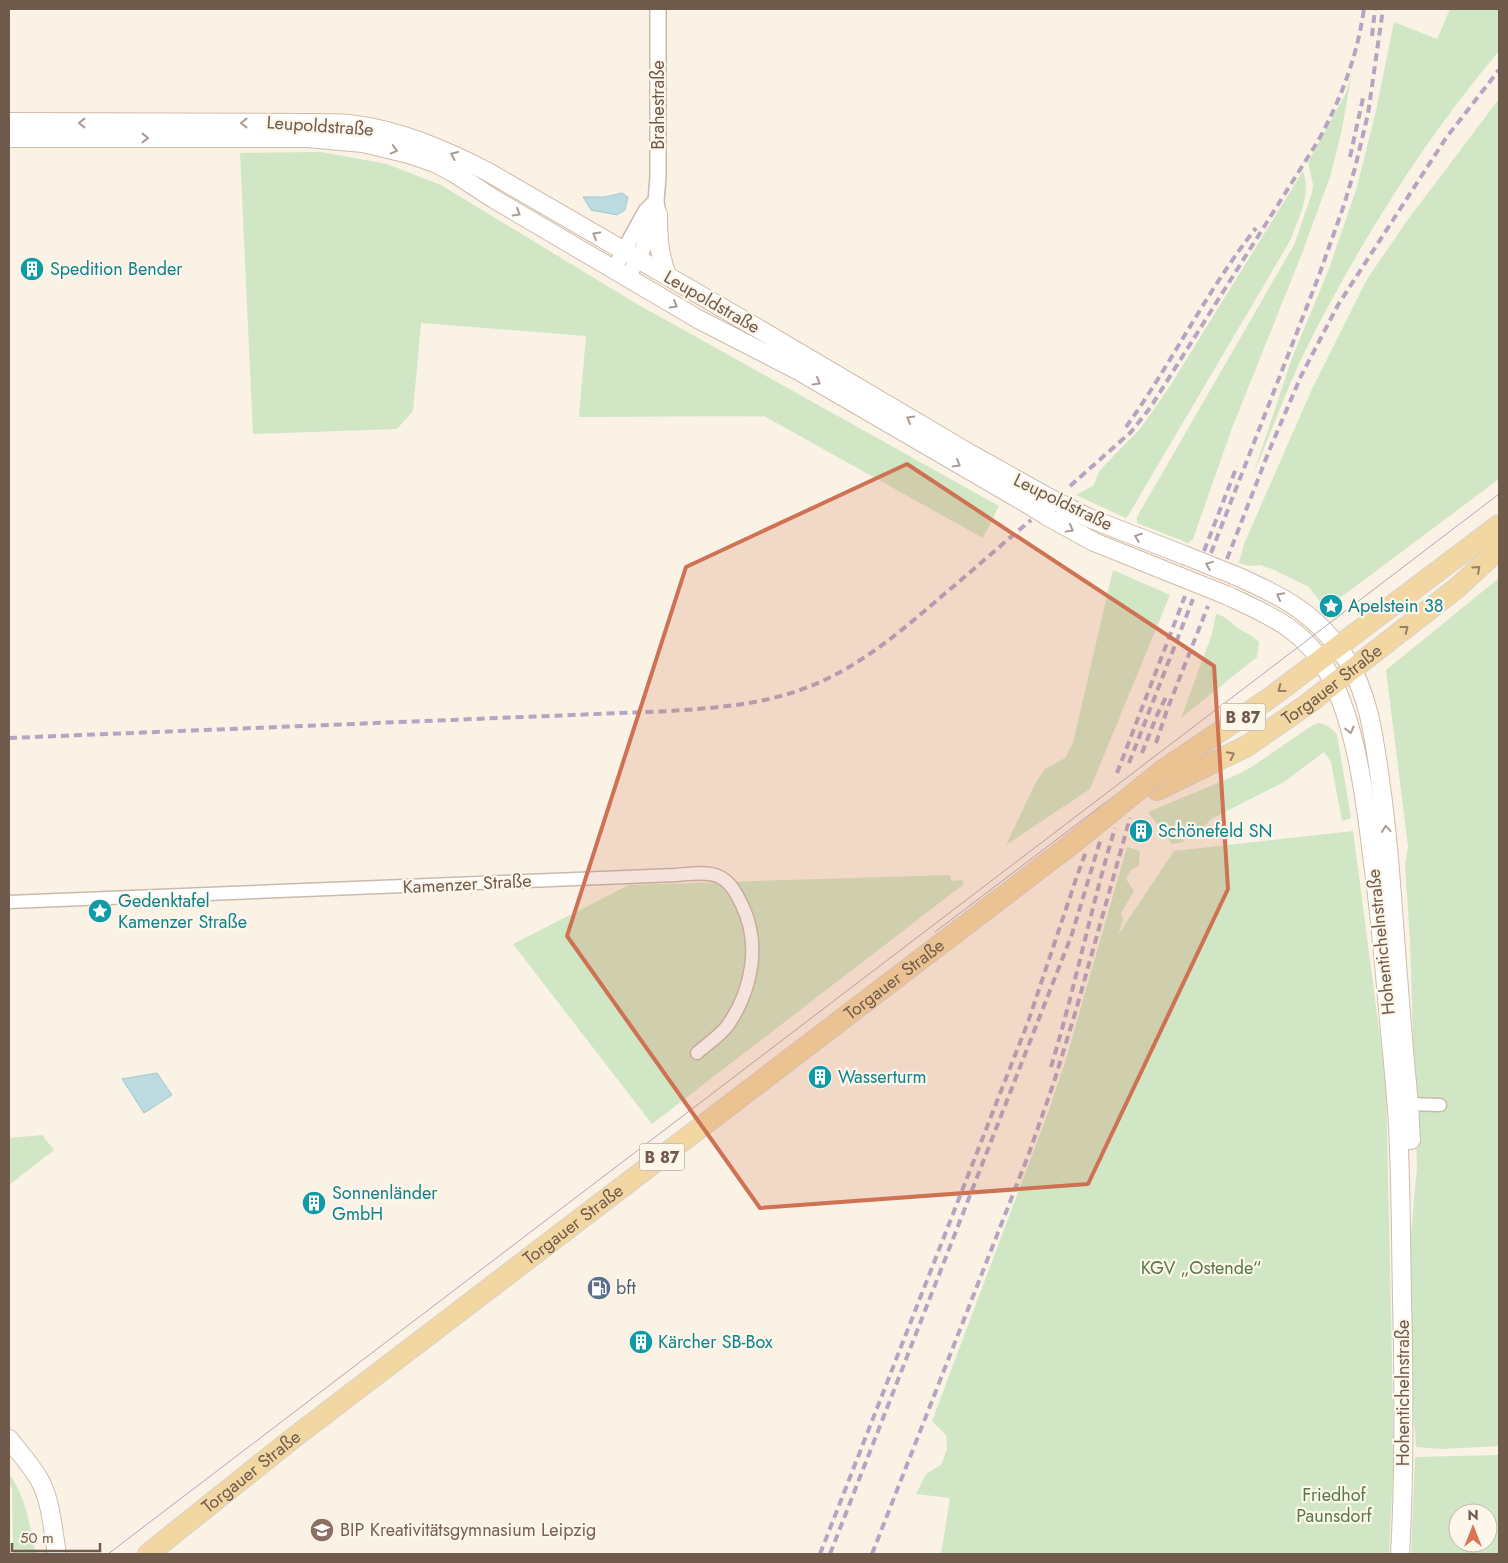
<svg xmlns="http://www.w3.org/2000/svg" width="1508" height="1563" viewBox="0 0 1508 1563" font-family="Jost,sans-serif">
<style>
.green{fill:#d1e6c4;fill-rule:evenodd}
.water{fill:#bbdbe1;stroke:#a2c9d2}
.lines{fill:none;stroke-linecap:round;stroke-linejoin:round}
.minor-casing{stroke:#cabaac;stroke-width:15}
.tertiary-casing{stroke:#cabaac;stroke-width:18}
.secondary-casing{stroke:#cfbcac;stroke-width:20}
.primary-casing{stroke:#d7d1cd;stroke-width:22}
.minor{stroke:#fff;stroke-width:12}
.tertiary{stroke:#fff;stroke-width:15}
.secondary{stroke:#fff;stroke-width:18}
.primary{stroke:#f3d7a2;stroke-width:20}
.tram{stroke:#b5a4c2;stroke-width:1}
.rail{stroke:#b5a4c2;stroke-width:4;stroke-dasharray:8 5;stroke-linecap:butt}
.secondary-bridge-casing{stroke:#cfbcac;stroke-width:20;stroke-linecap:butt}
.primary-bridge-casing{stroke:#d7d1cd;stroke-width:22;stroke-linecap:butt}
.secondary-bridge{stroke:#fff;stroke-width:18}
.primary-bridge{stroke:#f3d7a2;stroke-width:20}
.oneway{stroke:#a99c94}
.oneway2{stroke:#978066}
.marked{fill:#ce7253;fill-opacity:0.2;stroke:#ce7253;stroke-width:4;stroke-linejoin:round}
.labels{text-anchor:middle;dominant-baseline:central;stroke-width:4.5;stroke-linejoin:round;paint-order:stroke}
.shield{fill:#fdf6ea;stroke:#9a897b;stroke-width:1}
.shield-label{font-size:16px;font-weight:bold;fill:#705a4c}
.street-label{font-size:18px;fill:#705a4c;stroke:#fdf6ea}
.culture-label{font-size:18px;fill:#0d838f;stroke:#fdf6ea;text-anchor:start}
.park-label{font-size:18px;fill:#567a48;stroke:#fdf6ea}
.service-label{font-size:18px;fill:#4e5e75;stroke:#fdf6ea;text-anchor:start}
.education-label{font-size:18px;fill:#785e54;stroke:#fdf6ea;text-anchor:start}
</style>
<rect width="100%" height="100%" fill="#faf2e4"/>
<path class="green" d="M1450 9H1499V51C1423 141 1359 244 1306 349 1286 390 1271 433 1253 475L1292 358 1329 269 1357 187 1376 111 1394 22 1437 39Z
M1352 73 1341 134 1330 177 1301 256 1232 428 1193 539 1188 543 1137 523V517L1295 243 1312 193 1313 184 1308 162 1346 93Z
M1499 99V479L1352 589C1342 596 1332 605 1320 602L1309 587 1272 569 1260 565 1250 566 1239 563 1244 544 1312 389 1367 279 1409 218Z
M321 152 387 164 441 185 637 304 999 506 983 538 764 416 579 417 586 336 421 323 413 411 397 429 253 434 240 153Z
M1303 171C1312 194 1298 219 1290 241L1129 514 1126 518 1076 495 1094 485 1099 471 1140 429 1170 386Z
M1113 570 1170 595 1090 789 1006 845 1035 784 1045 769 1065 758 1073 743Z
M1499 578V1446L1442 1449 1416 1447 1411 1384 1410 1245 1417 1167 1410 940 1405 865 1408 847 1386 670Z
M1216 614C1228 617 1230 623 1239 629 1247 633 1253 636 1259 642L1257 657 1181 718 1212 634Z
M1319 723C1327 725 1332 728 1337 735L1351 818 1342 821 1331 762 1324 752 1284 782 1211 819 1198 833 1185 837 1183 842 1172 844 1148 812 1232 777 1250 768 1313 725Z
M1353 831 1386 1082 1394 1454 1389 1554H941L950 1498 916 1494 926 1474 941 1465 947 1449 946 1435 932 1421 1049 1110 1067 1056 1127 847 1140 851 1139 866 1132 869 1126 879 1134 891 1121 913 1123 920 1118 935 1174 851Z
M950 875 951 881 962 880 964 884 652 1124 513 944 629 885Z
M42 1135 54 1150 9 1185V1138Z
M1499 1455V1554H1411L1415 1457ZM1458 1513H1488V1543H1458Z
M9 1474C27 1498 29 1525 36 1554H13L12 1488 9 1485Z"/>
<path class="water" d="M622 193 628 197 625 210 617 215 591 210 583 197H605Z
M157 1073 172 1095 144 1113 122 1079Z"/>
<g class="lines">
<g class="minor-casing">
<path id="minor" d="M9 902 676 875C689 874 706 871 718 876 731 882 736 893 742 905 761 944 752 990 728 1025 720 1036 707 1044 697 1053
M1409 1104 1440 1105"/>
</g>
<g class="tertiary-casing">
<path id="tertiary" d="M614 269 646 211 656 201
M628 277 641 253 658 214 656 201 658 177V9"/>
</g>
<g class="secondary-casing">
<path id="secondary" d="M9 122 310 123C323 123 336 123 349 124 399 130 444 149 488 172L764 332 969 453 1044 495
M9 138H307L363 143 409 154 435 163 454 173 494 199 698 319 799 371 1031 506
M658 214C658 236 659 257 668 277
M1061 504 1089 518 1184 555
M1047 516 1094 542 1176 575
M1234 575C1282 596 1317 613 1347 660 1368 694 1373 732 1379 772 1385 813 1389 854 1392 896 1397 965 1402 1034 1409 1104L1411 1140
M1226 595C1269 615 1305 629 1329 674 1359 729 1367 816 1375 878 1381 926 1385 973 1389 1021 1393 1064 1398 1106 1399 1149 1401 1199 1401 1248 1402 1298 1404 1383 1405 1469 1400 1554
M9 1439C19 1452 31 1465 39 1479 51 1499 53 1531 57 1554"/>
</g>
<g class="primary-casing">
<g id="primary">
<path d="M1163 770 1271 697 1499 525"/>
<path id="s1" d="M1157 790 1247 746 1309 703 1458 587 1499 549"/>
<path id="s2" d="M148 1554 292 1439 1073 843"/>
</g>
</g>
<use href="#minor" class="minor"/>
<use href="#tertiary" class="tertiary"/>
<use href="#secondary" class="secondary"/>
<use href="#primary" class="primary"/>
<path class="tram" d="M935 932 1114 796
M108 1554 1499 494"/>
<path class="rail" d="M1372 36 1375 9
M1350 157 1363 98
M1126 427C1172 363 1207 290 1256 228
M1070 486 1131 432 1150 408 1318 141C1341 99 1357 57 1364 9
M1204 551 1237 466
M1211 553 1318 278 1344 205 1355 168 1368 114 1383 9
M1227 559 1269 451 1301 376 1338 305 1446 138 1499 70
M9 738 670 711C714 708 758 705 800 690 855 671 899 633 942 596 972 571 1001 545 1031 520
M1156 743 1167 710 1208 606
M1142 753 1157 715 1166 697
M1129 763 1193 599
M1117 773 1185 596
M1051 1067C1075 988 1091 907 1115 828
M820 1554 1028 1022 1077 876 1087 849
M830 1554 1072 934 1101 838
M872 1554 1028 1156 1054 1082 1076 1010 1130 818"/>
<g class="secondary-bridge-casing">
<path id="secondary-bridge" d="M1044 495 1061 504
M1031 506 1047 516
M1184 555 1234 575
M1176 575 1226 595"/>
</g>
<g class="primary-bridge-casing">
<path id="primary-bridge" d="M1073 843 1163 770"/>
</g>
<use href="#secondary-bridge" class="secondary-bridge"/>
<use href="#primary-bridge" class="primary-bridge"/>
</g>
<defs><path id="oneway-chevron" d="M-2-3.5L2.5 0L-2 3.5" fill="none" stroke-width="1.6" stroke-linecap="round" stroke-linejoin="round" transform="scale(1.25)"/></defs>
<g class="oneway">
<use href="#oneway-chevron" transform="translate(82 123) rotate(-180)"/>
<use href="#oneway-chevron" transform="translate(244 123) rotate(180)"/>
<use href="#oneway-chevron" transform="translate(145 138)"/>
<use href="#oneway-chevron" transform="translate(394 150) rotate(15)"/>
<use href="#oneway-chevron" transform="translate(454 155) rotate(-156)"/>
<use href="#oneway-chevron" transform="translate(517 213) rotate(30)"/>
<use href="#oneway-chevron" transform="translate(596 235) rotate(-150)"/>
<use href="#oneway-chevron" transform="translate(674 305) rotate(31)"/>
<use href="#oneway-chevron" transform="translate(817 382) rotate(30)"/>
<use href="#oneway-chevron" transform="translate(910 419) rotate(-150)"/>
<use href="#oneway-chevron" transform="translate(957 464) rotate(30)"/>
<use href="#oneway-chevron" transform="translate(1070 529) rotate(29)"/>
<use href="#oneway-chevron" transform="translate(1138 537) rotate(-159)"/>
<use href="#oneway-chevron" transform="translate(1209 565) rotate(-158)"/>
<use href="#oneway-chevron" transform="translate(1280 596) rotate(-152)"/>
<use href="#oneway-chevron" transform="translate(1350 730) rotate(76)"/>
<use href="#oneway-chevron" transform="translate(1386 829) rotate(-95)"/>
</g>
<g class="oneway2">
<use href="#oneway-chevron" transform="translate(1477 569) rotate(-42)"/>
<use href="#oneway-chevron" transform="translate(1405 629) rotate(-38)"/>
<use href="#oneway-chevron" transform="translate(1281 689) rotate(143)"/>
<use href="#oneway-chevron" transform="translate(1231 755) rotate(-27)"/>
</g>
<path class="marked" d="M907 464 1214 666 1228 889 1088 1184 760 1208 567 936 686 567Z"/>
<defs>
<g id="building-disc" transform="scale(1.25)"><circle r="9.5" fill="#0f9aa8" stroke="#fdf6ea"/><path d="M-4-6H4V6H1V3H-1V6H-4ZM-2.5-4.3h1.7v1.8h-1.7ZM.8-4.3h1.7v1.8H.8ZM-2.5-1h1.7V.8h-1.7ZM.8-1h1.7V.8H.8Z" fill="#fff"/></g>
<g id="sight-disc" transform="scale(1.25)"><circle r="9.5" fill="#0f9aa8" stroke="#fdf6ea"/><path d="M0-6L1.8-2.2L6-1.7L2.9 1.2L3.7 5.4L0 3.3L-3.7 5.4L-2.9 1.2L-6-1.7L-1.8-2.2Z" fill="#fff"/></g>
<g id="fuel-disc" transform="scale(1.25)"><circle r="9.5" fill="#5c6f8a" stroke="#fdf6ea"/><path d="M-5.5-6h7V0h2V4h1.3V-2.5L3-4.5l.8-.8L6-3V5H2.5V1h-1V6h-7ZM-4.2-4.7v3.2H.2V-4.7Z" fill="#fff"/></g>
<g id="school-disc" transform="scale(1.25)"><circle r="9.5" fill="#8d6e63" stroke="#fdf6ea"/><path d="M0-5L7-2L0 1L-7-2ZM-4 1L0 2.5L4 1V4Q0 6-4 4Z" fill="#fff"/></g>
</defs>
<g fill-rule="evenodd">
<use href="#building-disc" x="32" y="269"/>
<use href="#sight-disc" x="1331" y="606"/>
<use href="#building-disc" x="1141" y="831"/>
<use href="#sight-disc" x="100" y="911"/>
<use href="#building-disc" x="820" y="1077"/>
<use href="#building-disc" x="314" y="1203"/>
<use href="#fuel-disc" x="599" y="1288"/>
<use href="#building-disc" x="641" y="1342"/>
<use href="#school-disc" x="322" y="1530"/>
</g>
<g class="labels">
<g class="shield">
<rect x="1220.5" y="703.5" width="45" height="27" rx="4"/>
<rect x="639.5" y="1143.5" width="45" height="27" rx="4"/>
</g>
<g class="shield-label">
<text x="1243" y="717">B 87</text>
<text x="662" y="1157">B 87</text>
</g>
<g class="street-label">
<text transform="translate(658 105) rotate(-90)">Brahestraße</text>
<text transform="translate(320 126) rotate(4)">Leupoldstraße</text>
<text transform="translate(712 302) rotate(30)">Leupoldstraße</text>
<text transform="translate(1063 502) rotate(26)">Leupoldstraße</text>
<text stroke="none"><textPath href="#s1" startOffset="205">Torgauer Straße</textPath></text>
<text transform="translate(467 884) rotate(-3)">Kamenzer Straße</text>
<text transform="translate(1381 942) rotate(-96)">Hohentichelnstraße</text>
<text stroke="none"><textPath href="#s2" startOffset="942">Torgauer Straße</textPath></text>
<text stroke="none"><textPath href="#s2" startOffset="538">Torgauer Straße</textPath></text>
<text transform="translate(1403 1393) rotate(-90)">Hohentichelnstraße</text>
<text stroke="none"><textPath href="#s2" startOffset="132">Torgauer Straße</textPath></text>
</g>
<g class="culture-label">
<text x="50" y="269">Spedition Bender</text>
<text x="1348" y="606">Apelstein 38</text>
<text x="1158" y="831">Schönefeld SN</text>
<text x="118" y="901">Gedenktafel<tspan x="118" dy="21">Kamenzer Straße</tspan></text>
<text x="838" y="1077">Wasserturm</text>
<text x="332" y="1193">Sonnenländer<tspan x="332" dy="21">GmbH</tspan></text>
<text x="658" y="1342">Kärcher SB-Box</text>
</g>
<g class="park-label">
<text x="1201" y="1268">KGV „Ostende“</text>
<text x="1334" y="1495">Friedhof<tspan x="1334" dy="21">Paunsdorf</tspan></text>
</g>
<g class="service-label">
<text x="616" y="1288">bft</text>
</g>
<g class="education-label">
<text x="340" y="1530">BIP Kreativitätsgymnasium Leipzig</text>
</g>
</g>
<rect width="1508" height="1563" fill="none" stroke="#705a4c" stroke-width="20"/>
<g transform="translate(1473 1528)"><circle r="24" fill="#fdf6ea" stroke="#c5b8ab"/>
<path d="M0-4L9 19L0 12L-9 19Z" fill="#d87554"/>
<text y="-8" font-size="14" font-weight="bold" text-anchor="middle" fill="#705a4c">N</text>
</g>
<path d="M12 1543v8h88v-8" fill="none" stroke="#705a4c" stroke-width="2.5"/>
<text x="20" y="1543" font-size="15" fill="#705a4c" stroke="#fdf6ea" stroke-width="4" paint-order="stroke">50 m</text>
</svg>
